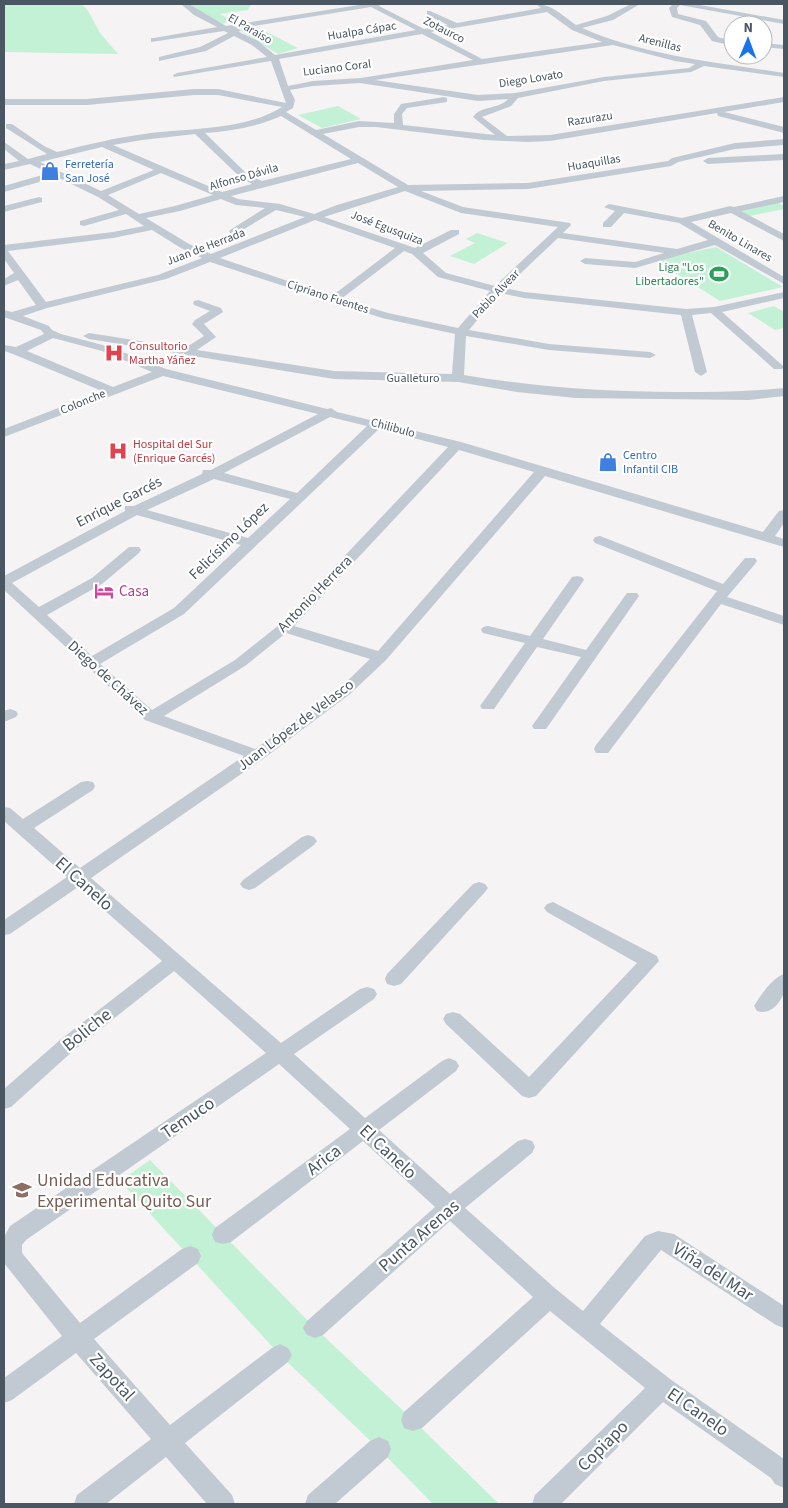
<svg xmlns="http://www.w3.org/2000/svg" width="788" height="1508" viewBox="0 0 788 1508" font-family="'Source Sans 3',sans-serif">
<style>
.green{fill:#c3f1d5}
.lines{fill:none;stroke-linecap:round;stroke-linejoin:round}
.minor{fill:#c1cad2;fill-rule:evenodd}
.labels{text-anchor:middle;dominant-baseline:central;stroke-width:4.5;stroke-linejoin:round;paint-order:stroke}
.far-street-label{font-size:12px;fill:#4a5661;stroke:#fff}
.far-shop-label{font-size:12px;fill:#366cbe;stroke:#fff;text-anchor:start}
.far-leisure-label{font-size:12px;fill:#27864d;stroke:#fff;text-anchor:end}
.far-health-label{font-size:12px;fill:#be3a42;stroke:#fff;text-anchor:start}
.street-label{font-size:15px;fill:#4a5661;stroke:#fff}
.hotel-label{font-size:15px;fill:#b23c85;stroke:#fff;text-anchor:start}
.near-street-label{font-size:18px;fill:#4a5661;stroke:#fff}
.near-education-label{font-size:18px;fill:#785e54;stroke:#fff;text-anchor:start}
</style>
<rect width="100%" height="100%" fill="#f5f3f3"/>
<path class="green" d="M4 4H81L87 9 100 33 118 54 4 52Z
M189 4H251L248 10 220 14 231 20 223 24 200 12Z
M257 27 298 48 278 54 239 30Z
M338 106 361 119 322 128 298 115Z
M773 200 784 206V209L745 217 732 209Z
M477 233 508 243 474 264 450 256 475 243 466 239Z
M716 247 783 287 720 301 655 260Z
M774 306 784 312V328L775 330 748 313Z
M150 1160 315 1328 413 1420 499 1504H433L379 1449 280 1355 120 1181Z"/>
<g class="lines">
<path class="minor" d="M181 4H189L226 26 365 4H381L379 6 424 29 448 25 427 15V11H430L457 23 541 8 536 4C552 4 563 16 576 25L607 16 631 4H640L613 20 582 28C646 56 716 62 784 73V77L704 66 691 72 604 81 518 98 511 106 482 117 507 136 550 135 784 97V102L724 112 784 127V133L718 116 717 113 550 141 528 142 484 140 376 127H359L323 134 408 185 528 183 668 161 672 158 735 143 784 139V145L735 149 678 162 671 166 528 189 421 191 463 207 570 223 571 225 563 233 677 249 708 240 679 223 624 213 611 227H603V223L615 211 604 207 609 204 682 218 730 206 734 207 784 196V202L741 211 784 234V241L731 213 691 222 784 277V284L715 245 635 268 585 264 580 261 585 258 635 262 664 253 558 238 505 288 524 292 686 309 714 307 784 292V298L722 312 782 365 784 367 782 369H774L711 313 692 315 707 372 701 376 695 372 681 315 524 298 500 293 469 330 549 344 650 352 656 355 650 358 549 350 466 336 464 375C535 387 605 392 677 392 713 392 748 392 784 388V396L749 400 576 398 517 392 458 382 334 379 89 339 83 336 89 333 185 348 204 336 192 324 195 320 210 311 194 305 193 303 194 301 198 300 221 308 223 312 204 324 216 337 197 350 334 371 452 374 455 334 382 318 210 262 166 279 47 308 23 316 49 326 52 330 61 334 110 347 166 369 327 409 331 408 337 412 461 442 763 532 779 511 784 510V523L775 536 784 539V547L545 476 386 660 350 694 263 759 91 878 281 1043 360 989 367 987 374 989 377 994 374 999 294 1054 365 1118 442 1061 449 1058 456 1061 459 1066 456 1071 379 1130 450 1194 518 1141 525 1139 532 1141 535 1147 532 1153 465 1208 557 1290 583 1311 645 1236 658 1231 674 1234 784 1306V1328L776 1325 661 1250 600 1324 670 1379 784 1459V1488L775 1484 771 1478 663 1402 561 1504H532L535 1495 645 1388 550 1311 422 1428 413 1431 404 1428 401 1420 404 1412 533 1297 450 1221 323 1335 315 1338 307 1335 303 1328 307 1321 435 1207 363 1141 231 1242 223 1244 215 1242 212 1235 215 1228 350 1129 279 1064 26 1240 22 1245V1253L80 1323 182 1249 190 1246 198 1249 201 1256 198 1263 94 1339 170 1425 272 1348 280 1344 288 1348 292 1355 288 1362 185 1443 232 1495 235 1504H207L166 1457 106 1504H74L77 1495 151 1439 76 1353 12 1400 4 1403V1378L62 1336 4 1263V1237L10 1226 266 1053 174 971 74 1050 11 1107 4 1109V1089L60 1040 162 961 78 887 10 934 4 935V920L67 877 4 821V807L10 808 23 819 81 782 87 781 93 782 95 786 93 790 34 828 80 868 244 756 145 720 4 590V576L125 511V506H134L202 474 203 470H211L318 414 163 376 4 437V429L102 391 13 354 4 351V345L16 347 44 334 41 330 4 317V310L12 312 36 305 18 280 4 286V279L14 273 4 259V245L113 232 144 226 126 214 84 226 80 225V221L119 210 98 197 57 177 4 192V186L49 173 30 164 4 170V164L19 161 4 149V142L28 159 47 154 6 128V124H12L44 146 57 152C86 145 114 138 144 134 188 128 244 131 282 107L218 95H194L87 105H4V99H87L194 89H218L286 103 271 61 174 77 173 75 177 73 267 57 252 45 234 36 206 51 159 61V57L200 47 228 33 224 31 151 42V38H154L217 27 194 15ZM371 7 416 30 275 55 258 41 239 32 241 28ZM547 12 572 30 602 42 482 59 431 32ZM422 34 473 60 361 78 313 81 288 86 279 59ZM613 45 675 61 695 64 689 68 604 77 515 93 478 95 375 80ZM360 83 478 101 508 99C498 110 481 105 473 117L495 135 403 125 402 114 407 108 447 102V98L444 97 401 104 394 114V123L359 121 316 130 286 112 293 108 295 100 290 90 313 86ZM281 116 351 159 262 181 247 174 205 133C230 131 257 127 281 116ZM195 134 241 178 252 184 222 192 113 145 142 140ZM102 147 154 170 101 191 40 162ZM358 163 398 187 337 205 314 214 280 204 238 199 231 196ZM161 173 213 195 175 206 139 214 108 195ZM405 191 461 213 558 227 495 286 446 273 423 253 459 234V230H451L415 248 324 217ZM221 199 236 205 265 208 230 230 229 232 234 235 276 210 305 217 211 254 189 244 146 218 180 211ZM315 220 395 248 332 296 220 258ZM152 230 181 248 202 258 158 275 46 302 8 251 113 238ZM404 251 412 254 438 277 490 291 458 328 388 313 341 299ZM53 338 102 351 152 372 113 387 27 351ZM330 417 367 426 297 493 224 473ZM379 429 448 447 279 625 235 660 152 710 100 664 184 614ZM459 450 534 472 378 651 294 626ZM214 479 290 499 248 538 147 510ZM137 515 241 545 174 608 92 656 47 615 102 584 139 553 141 550 139 547H129L92 578 39 607 12 583ZM286 633 370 659 340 688 255 749 164 716 245 666Z
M673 4H694L784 20V24L680 5 677 8 678 14 706 21 718 37 733 42V46L712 41 700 25 672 17 669 8Z
M763 43 784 45V49L763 47Z
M784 154V160L708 164 703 161 708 158Z
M39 197 42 198V202L4 212V206Z
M600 536 723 584 745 558H755L757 561 755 564 727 597 784 616V625L721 604 608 753H596L594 749 596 745 717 591 595 543 593 540 595 537Z
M577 576 582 577 584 580 543 639 586 650 627 593H637L639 596 546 729H534L532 726 581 657 537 647 494 709H482L480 706 525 643 483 633 481 630 483 627 488 626 530 636 572 577Z
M10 709 16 711 18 714 16 717 4 722V711Z
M308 835 314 837 317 841 314 845 255 888 249 890 243 888 240 884 243 880 302 837Z
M479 882 485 884 488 888 485 892 401 984 394 986 387 984 385 979 387 974 473 884Z
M553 902 657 956 659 961 536 1096 529 1098 522 1096 446 1024 443 1019 446 1014 453 1012 460 1014 529 1077 637 963 547 912 544 908 547 904Z
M784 974C784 980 786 990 783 995 778 1006 769 1015 757 1011L754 1006C761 995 772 978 784 974Z
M379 1437 388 1441 391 1449 388 1457 335 1504H305L308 1495 370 1441Z"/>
</g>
<defs>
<g id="shop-bare" transform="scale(1.5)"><path d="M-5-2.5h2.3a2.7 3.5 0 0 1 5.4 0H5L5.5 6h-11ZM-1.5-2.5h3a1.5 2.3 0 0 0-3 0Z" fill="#3f7fe0" stroke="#fff" stroke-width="2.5" paint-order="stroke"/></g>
<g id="stadium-bare" transform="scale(1.5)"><path d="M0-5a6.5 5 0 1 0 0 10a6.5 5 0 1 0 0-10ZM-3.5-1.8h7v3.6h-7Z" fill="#2e9e5b" stroke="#fff" stroke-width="2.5" paint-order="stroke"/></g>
<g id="hospital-bare" transform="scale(1.5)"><path d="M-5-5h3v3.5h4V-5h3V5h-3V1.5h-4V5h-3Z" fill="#e0444e" stroke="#fff" stroke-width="2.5" paint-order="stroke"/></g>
<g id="hotel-bare" transform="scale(1.5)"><path d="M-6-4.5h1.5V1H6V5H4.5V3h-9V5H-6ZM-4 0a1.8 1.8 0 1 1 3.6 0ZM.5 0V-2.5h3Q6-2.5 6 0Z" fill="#d1479c" stroke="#fff" stroke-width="2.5" paint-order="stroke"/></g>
<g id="school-bare" transform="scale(1.5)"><path d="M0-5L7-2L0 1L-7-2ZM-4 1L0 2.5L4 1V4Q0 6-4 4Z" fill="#8d6e63" stroke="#fff" stroke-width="2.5" paint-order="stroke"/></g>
</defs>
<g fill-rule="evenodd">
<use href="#shop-bare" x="50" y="171"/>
<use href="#stadium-bare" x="719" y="274"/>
<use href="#hospital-bare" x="114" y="353"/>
<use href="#hospital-bare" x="118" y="451"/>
<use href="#shop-bare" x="608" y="462"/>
<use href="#hotel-bare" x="104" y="591"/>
<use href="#school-bare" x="22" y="1190"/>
</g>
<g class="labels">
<g class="far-street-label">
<text transform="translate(250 29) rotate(30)">El Paraíso</text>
<text transform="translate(444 30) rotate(27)">Zotaurco</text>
<text transform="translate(362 31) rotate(-9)">Hualpa Cápac</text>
<text transform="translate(660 43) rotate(14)">Arenillas</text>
<text transform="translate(337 68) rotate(-7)">Luciano Coral</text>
<text transform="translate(531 79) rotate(-9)">Diego Lovato</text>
<text transform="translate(590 119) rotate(-9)">Razurazu</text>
<text transform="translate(594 163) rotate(-10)">Huaquillas</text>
<text transform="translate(244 177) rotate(-16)">Alfonso Dávila</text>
<text transform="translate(387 228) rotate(21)">José Egusquiza</text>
<text transform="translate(740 241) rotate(30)">Benito Linares</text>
<text transform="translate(206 247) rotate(-21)">Juan de Herrada</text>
<text transform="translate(496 294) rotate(-46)">Pablo Alvear</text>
<text transform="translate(328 297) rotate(18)">Cipriano Fuentes</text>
<text x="413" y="378">Gualleturo</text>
<text transform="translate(83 402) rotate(-22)">Colonche</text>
<text transform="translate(393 428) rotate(15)">Chilibulo</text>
</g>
<g class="far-shop-label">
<text x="65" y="164">Ferretería<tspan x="65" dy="14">San José</tspan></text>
<text x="623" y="455">Centro<tspan x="623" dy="14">Infantil CIB</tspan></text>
</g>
<g class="far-leisure-label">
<text x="704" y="267">Liga "Los<tspan x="704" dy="14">Libertadores"</tspan></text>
</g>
<g class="far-health-label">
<text x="129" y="346">Consultorio<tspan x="129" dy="14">Martha Yáñez</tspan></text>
<text x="133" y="444">Hospital del Sur<tspan x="133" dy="14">(Enrique Garcés)</tspan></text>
</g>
<g class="street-label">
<text transform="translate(119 502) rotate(-27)">Enrique Garcés</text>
<text transform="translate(229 541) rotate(-44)">Felicísimo López</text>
<text transform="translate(315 594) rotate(-46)">Antonio Herrera</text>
<text transform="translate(108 678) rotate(42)">Diego de Chávez</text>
<text transform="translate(296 725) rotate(-37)">Juan López de Velasco</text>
</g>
<g class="hotel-label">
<text x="119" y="591">Casa</text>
</g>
<g class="near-street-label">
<text transform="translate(84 884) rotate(42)">El Canelo</text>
<text transform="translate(87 1030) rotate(-39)">Boliche</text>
<text transform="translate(188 1118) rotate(-34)">Temuco</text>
<text transform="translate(388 1152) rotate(43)">El Canelo</text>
<text transform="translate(324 1160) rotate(-37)">Arica</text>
<text transform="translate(419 1236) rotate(-41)">Punta Arenas</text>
<text transform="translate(713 1272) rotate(33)">Viña del Mar</text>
<text transform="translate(112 1377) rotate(48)">Zapotal</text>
<text transform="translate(698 1412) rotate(35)">El Canelo</text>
<text transform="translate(603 1446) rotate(-45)">Copiapo</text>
</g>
<g class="near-education-label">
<text x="37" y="1180">Unidad Educativa<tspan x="37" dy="21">Experimental Quito Sur</tspan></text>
</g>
</g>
<rect width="788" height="1508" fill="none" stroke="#4a5661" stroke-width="10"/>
<g transform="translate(748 40) rotate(1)"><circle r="24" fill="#ffffff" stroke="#b7bbc0"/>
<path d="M0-4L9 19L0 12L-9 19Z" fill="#1a73e8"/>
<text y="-8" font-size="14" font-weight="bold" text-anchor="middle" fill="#4a5661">N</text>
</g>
</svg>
